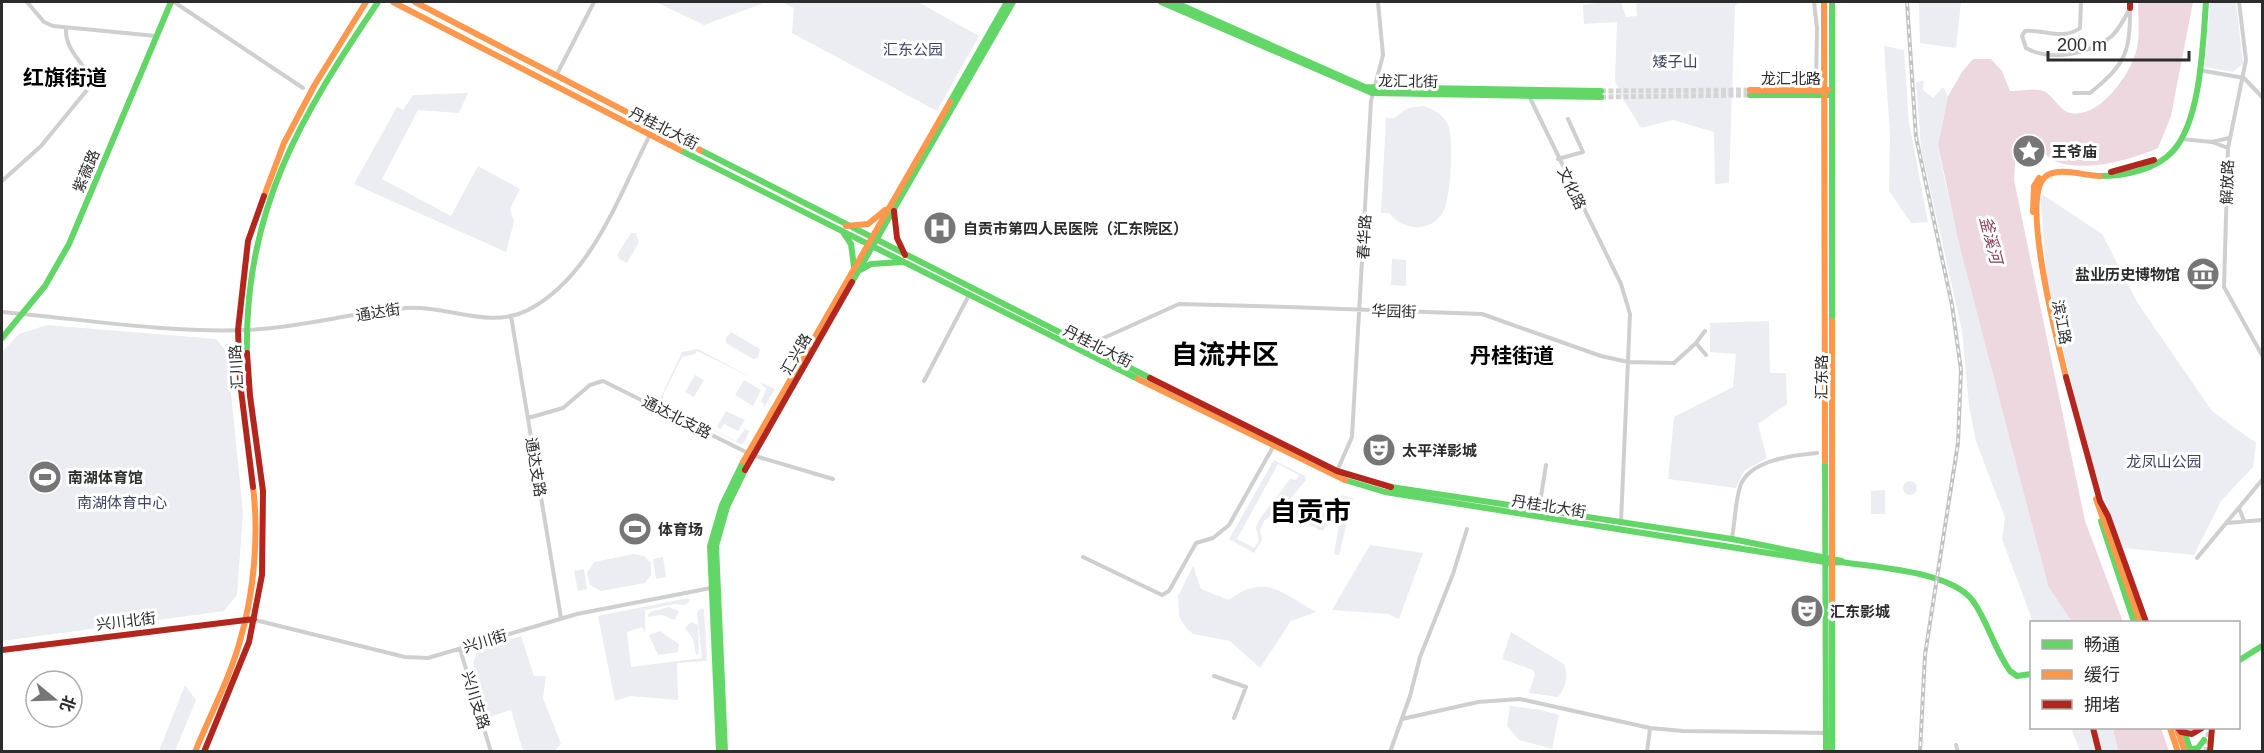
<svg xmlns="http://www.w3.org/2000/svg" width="2264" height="753" viewBox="0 0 2264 753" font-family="Helvetica,'Noto Sans SC',sans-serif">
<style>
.green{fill:#ebedf2;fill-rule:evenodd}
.water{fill:#eed8e0}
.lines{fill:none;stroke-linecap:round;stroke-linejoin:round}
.secondary-tunnel{stroke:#d5d5d5;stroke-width:5;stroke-dasharray:5 2.5;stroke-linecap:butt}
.street{stroke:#cfcfcf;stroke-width:4}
.fast{stroke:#63d668;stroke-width:6}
.slow{stroke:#ff974d;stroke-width:6}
.jam{stroke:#b3261e;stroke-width:6}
.rail-casing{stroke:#c2c2c2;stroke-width:4}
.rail{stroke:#fff;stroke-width:1.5;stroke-dasharray:4.5;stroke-linecap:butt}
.fast-bridge{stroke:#63d668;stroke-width:6}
.slow-bridge{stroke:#ff974d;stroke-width:6}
.jam-bridge{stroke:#b3261e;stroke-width:6}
.labels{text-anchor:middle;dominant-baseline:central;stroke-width:6;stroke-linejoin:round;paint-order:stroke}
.park-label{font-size:15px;fill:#3d4463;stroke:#fff}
.street-label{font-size:15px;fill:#2c2c2c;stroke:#fff}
.poi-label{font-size:15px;font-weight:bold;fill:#2c2c2c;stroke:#fff;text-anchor:start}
.water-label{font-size:16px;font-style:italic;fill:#864158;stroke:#fff}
.district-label{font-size:21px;font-weight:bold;fill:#000;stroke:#fff}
.town-label{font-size:27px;font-weight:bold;fill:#000;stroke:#fff}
</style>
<rect width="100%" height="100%" fill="#fff"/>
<path class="green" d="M656 2H767L704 25Z
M781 2H918L979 36 937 111 792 33 794 8Z
M1603 2H1621L1626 17 1637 16 1636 2H1759H1741L1735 6 1729 183 1715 184 1714 132 1673 120 1641 128 1623 99 1615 81 1617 22 1584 24 1583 5Z
M1919 2H1961L1956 48 1920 43Z
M2210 2H2236L2243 64 2233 72 2205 67Z
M1884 46 1904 50 1909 123 1928 222 1911 223 1889 191 1890 135Z
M1924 81 1923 90 1933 98 1943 87 1948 96 1938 145 1946 186 2048 586 2072 622H2033L2002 539 2005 518 1976 441 1969 406 1962 331 1921 148 1916 82Z
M468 93 459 113 418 110 382 179 451 216 478 166 520 189 510 209 514 222 506 252 354 184 397 107 403 110 413 95Z
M1423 106C1434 109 1443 114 1448 125 1454 138 1451 199 1443 212 1431 233 1403 231 1389 213H1381L1386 118H1394L1408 108Z
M2040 193 2102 234 2137 302 2212 411 2256 443 2253 467 2221 501 2194 555 2123 548 2088 453 2047 280Z
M631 233H636L639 242 627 263 619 259 617 255Z
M1392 259 1406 260V286L1391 285Z
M1769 321 1770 373H1786L1787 404 1758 424 1767 458 1744 471 1736 488 1668 479 1674 417 1733 387 1736 354 1710 352V323Z
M47 325 216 339 227 352 243 513 237 595 224 611 2 641V352L19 334Z
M731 332 760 349 758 358 753 359 726 343V338Z
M698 349 754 379 697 351 695 354 682 357 663 395 664 405 736 441 745 429 749 431 751 427 744 443 741 444 658 403 682 352Z
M695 375 704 380 694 397 685 392Z
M744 380 761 390 753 406 735 395Z
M760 382 775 389 763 409 764 404 761 402 766 389Z
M726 411 745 420 738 431 724 424 721 429 717 427Z
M1274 460 1305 476 1306 480 1286 504 1264 521 1260 530 1262 540 1254 553 1229 539ZM1278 464 1299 475 1296 480 1290 479 1259 520 1256 528 1259 541 1254 548 1237 539Z
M1903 488a7 7 0 1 1 14 0a7 7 0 1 1-14 0Z
M1885 490V514H1871V491Z
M1342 495 1353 498 1339 555 1334 554 1341 512 1336 508Z
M1304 499 1330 514 1324 530H1319L1293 514 1298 501Z
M640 514 644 541 630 544 625 516Z
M1370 545 1423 553 1399 619 1388 614 1332 610Z
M634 554 644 556 651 563V575L645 583 601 591 590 585 587 573 594 562Z
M663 557 666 577 656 579 653 559Z
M1193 566 1201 589 1229 600C1266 573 1281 593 1316 612L1291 621 1260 668 1230 641 1193 634 1186 628 1179 616 1178 596Z
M584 569 587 589 578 591 574 571Z
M688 598 690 601 685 605 676 604 645 610V633L642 627 627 632 631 667 702 658 697 613 701 608 704 609 707 661 677 663 678 700 631 696 615 701 598 616Z
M669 607 679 611 675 620 662 615 647 617 650 612Z
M691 622 698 625 699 653 696 655 693 639 685 628Z
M660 631 679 644 678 652 658 655 649 635Z
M1511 632 1564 664C1569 676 1566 687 1558 697L1529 693 1535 674 1533 670 1502 659Z
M521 636 534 676H546L543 698 561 744 555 751H523L511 710 489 717 473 663 479 648Z
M185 685 196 700 175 751H159Z
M1510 706 1541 710 1559 715 1552 749 1519 740 1507 726Z
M2071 728H2113L2118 751H2080Z"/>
<path class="water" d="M2138 2H2193L2171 116 2158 148C2131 160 2081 174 2053 160 2045 156 2042 149 2036 144L2016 148 2014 180 2085 521 2123 622H2072L2048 586 1959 243 1938 145 1948 96 1962 72 1973 59H1991L2002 71 2010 91C2022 92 2036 86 2047 93 2054 98 2059 108 2067 112 2097 123 2132 73 2137 48 2140 34 2138 16 2138 2Z
M2113 728H2161L2169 751H2118Z"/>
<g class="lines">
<path class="secondary-tunnel" d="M1601 91 1750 90
M1601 97 1750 95
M2206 752 2209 728"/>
<path class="street" d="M27 2 44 22 53 26 156 36
M174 2 303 88
M2081 2 2080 28C2063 41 2044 29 2025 31L2022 36 2026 48C2050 62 2091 54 2112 36 2120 28 2125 18 2130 8
M2239 2 2246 60 2228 148 2224 287 2262 355
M2199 70 2244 78 2262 97
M556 76 594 2
M1811 90 1816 86 1817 28 1814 2
M2074 93H2090C2124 65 2130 55 2130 11
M1529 96 1621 284 1630 314 1621 522
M2181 139 2212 142
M2228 148 2212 142 2229 138
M1558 159 1583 152 1568 119
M2 181 41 146 87 90 91 80C84 62 65 51 66 29
M2 312C82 319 165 333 246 330 300 328 353 312 407 308 447 305 489 330 528 310 594 276 621 189 654 127
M511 316 561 618
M1705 331 1696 343 1706 355
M1086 346 1179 304 1288 307 1482 314 1601 356 1628 362 1674 363 1696 343
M924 381 969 295
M528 418 563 408 590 385 603 381 752 455 833 479
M1337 471 1352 437 1371 101 1383 55 1378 2
M2239 508 2244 521
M1539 509 1546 465
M2227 523 2262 520
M1732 538C1735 522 1735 503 1740 487 1748 460 1794 455 1817 453
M1083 557 1162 595 1169 591 1196 543 1213 538 1229 525 1273 447
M2197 558 2262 480
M255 620 405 657 428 658 577 614 711 588
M460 649 491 752
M1214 676 1246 687 1234 718
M1402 719 1478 702 1520 699 1650 728 1683 731 1832 733
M1956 745 1958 752
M1390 752 1410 696 1420 657 1453 574 1467 529
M1647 752 1650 728"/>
<path class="fast" d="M1161 2 1372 93 1601 97
M1174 2 1365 87 1601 91
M1832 2V321
M1750 95H1832
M950 102 1007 2
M680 150 1138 379
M700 150 1150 378
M2100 176C2124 176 2156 170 2173 151 2201 120 2203 43 2206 2
M843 232 851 244 854 267
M860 270 871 264 902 262
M852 282 1013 2
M2 338 45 286 69 244 171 2
M247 353C244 210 301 116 378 2
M1825 461 1826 752
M1345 480 1385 492 1831 563 1842 562
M1391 487 1732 539 1842 561
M2101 521 2134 622
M1842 562C1877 568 1951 571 1973 601 1988 622 1994 649 2010 671L2017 676 2031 674
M1832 607V752
M2238 661 2262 646
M2183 728 2191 752
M719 752 710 546 722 505 743 462
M725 752 716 546 727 507 745 470"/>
<path class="slow" d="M393 2 680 150
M415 2 700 150
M1824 2 1825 461
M1750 90H1828
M264 196 284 143 314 86 366 2
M2033 212 2034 186 2039 178
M846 226 868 224 885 210
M1832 321V607
M2066 377C2058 344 2020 199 2045 177 2057 166 2085 176 2100 176
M1138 379 1345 480
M743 462 950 102
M2096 499 2140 622
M2170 728 2178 752
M195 752C210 715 231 676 241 637 254 591 259 535 253 487"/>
<path class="jam" d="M2130 2V8
M2111 172 2154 160
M894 211 897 238 905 255
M2066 377 2100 501 2108 516 2146 622
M1150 378 1337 471 1391 487
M745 470 852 282
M253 487 240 382 238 330 248 241 264 196
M2 650 254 619
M2093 728 2099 752
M204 752 249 642 262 575 263 491 250 396 247 353
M2210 752 2212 728"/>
<g class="rail-casing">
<path id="rail" d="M1907 2 1916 137 1952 305 1961 370 1958 443 1925 655 1920 752"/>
</g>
<use href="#rail" class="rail"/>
<path class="fast-bridge" d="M2188 750 2198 748 2204 740"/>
<path class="slow-bridge" d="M2177 729 2185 752"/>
<path class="jam-bridge" d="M2178 728 2181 732 2192 734 2202 728"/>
</g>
<defs>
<g id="sight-disc" transform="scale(1.725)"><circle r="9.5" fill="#767676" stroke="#fff"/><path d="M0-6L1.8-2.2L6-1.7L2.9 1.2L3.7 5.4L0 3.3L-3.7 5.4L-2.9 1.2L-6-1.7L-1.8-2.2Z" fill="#fff"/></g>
<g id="hospital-disc" transform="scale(1.725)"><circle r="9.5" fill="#767676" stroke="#fff"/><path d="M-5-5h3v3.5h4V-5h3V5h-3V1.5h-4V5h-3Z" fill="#fff"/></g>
<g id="museum-disc" transform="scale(1.725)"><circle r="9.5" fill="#767676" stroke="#fff"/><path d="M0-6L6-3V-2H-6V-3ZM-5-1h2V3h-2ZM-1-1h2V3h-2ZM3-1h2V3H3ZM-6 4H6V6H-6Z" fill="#fff"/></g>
<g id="theatre-disc" transform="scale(1.725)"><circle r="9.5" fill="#767676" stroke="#fff"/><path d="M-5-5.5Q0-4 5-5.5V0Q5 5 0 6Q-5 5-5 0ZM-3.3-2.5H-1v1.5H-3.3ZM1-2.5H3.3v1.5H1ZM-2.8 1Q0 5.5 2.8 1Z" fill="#fff"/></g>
<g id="stadium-disc" transform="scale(1.725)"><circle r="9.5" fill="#767676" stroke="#fff"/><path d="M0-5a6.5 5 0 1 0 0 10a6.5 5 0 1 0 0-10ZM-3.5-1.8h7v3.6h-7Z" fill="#fff"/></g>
</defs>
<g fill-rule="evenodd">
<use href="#sight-disc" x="2029" y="151"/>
<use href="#hospital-disc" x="940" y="228"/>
<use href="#museum-disc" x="2203" y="274"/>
<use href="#theatre-disc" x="1379" y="450"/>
<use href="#stadium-disc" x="45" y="477"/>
<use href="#stadium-disc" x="635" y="529"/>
<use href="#theatre-disc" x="1807" y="611"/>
</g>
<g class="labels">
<g class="park-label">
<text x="913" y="49">汇东公园</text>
<text x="1675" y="61">矮子山</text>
<text x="2164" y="461">龙凤山公园</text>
<text x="122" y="502">南湖体育中心</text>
</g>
<g class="street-label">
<text x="1791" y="78">龙汇北路</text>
<text transform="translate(1408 81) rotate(1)">龙汇北街</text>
<text transform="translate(664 128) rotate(27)">丹桂北大街</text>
<text transform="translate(86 171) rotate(-67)">紫薇路</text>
<text transform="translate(2227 182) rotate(-88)">解放路</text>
<text transform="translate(1572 188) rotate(64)">文化路</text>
<text transform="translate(1364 237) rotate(-87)">春华路</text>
<text transform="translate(1394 311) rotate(2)">华园街</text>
<text transform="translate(378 312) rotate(-9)">通达街</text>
<text transform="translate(2062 322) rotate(79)">滨江路</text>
<text transform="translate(1098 346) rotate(27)">丹桂北大街</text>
<text transform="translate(796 354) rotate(-60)">汇兴路</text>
<text transform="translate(236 367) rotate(-93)">汇川路</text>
<text transform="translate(1821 377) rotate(-90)">汇东路</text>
<text transform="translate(677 417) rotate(27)">通达北支路</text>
<text transform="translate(536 467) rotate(81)">通达支路</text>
<text transform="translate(1549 506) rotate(9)">丹桂北大街</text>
<text transform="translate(126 621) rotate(-7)">兴川北街</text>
<text transform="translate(485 641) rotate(-17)">兴川街</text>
<text transform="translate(476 700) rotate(73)">兴川支路</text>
</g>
<g class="poi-label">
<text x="2052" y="151">王爷庙</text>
<text x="963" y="228">自贡市第四人民医院（汇东院区）</text>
<text x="2180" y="274" text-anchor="end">盐业历史博物馆</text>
<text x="1402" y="450">太平洋影城</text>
<text x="68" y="477">南湖体育馆</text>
<text x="658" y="529">体育场</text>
<text x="1830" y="611">汇东影城</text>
</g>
<g class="water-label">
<text transform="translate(1991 240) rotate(76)">釜溪河</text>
</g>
<g class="district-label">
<text x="65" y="77">红旗街道</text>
<text x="1512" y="355">丹桂街道</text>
</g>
<g class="town-label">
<text x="1225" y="355">自流井区</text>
<text x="1310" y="512">自贡市</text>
</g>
</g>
<rect width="2264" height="753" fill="none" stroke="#2c2c2c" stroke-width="6"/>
<rect x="2030" y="621" width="210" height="108" fill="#ffffff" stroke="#ababab" stroke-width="1.5"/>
<rect x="2042" y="640" width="30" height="9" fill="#63d668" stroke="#ababab" stroke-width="1.5"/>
<text x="2084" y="651" font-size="18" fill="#2c2c2c">畅通</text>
<rect x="2042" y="670" width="30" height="9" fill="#ff974d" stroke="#ababab" stroke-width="1.5"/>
<text x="2084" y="681" font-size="18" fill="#2c2c2c">缓行</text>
<rect x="2042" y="700" width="30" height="9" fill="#b3261e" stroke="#ababab" stroke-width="1.5"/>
<text x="2084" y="711" font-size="18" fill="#2c2c2c">拥堵</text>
<g transform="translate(54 699) rotate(109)"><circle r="28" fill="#ffffff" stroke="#ababab" stroke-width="1.5"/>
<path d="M0-4.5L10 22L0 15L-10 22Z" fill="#767676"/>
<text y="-9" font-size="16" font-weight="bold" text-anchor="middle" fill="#2c2c2c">北</text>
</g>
<path d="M2048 51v9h141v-9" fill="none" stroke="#2c2c2c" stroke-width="3"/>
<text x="2057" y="51" font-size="18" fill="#2c2c2c" stroke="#ffffff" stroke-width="4.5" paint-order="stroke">200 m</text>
</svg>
